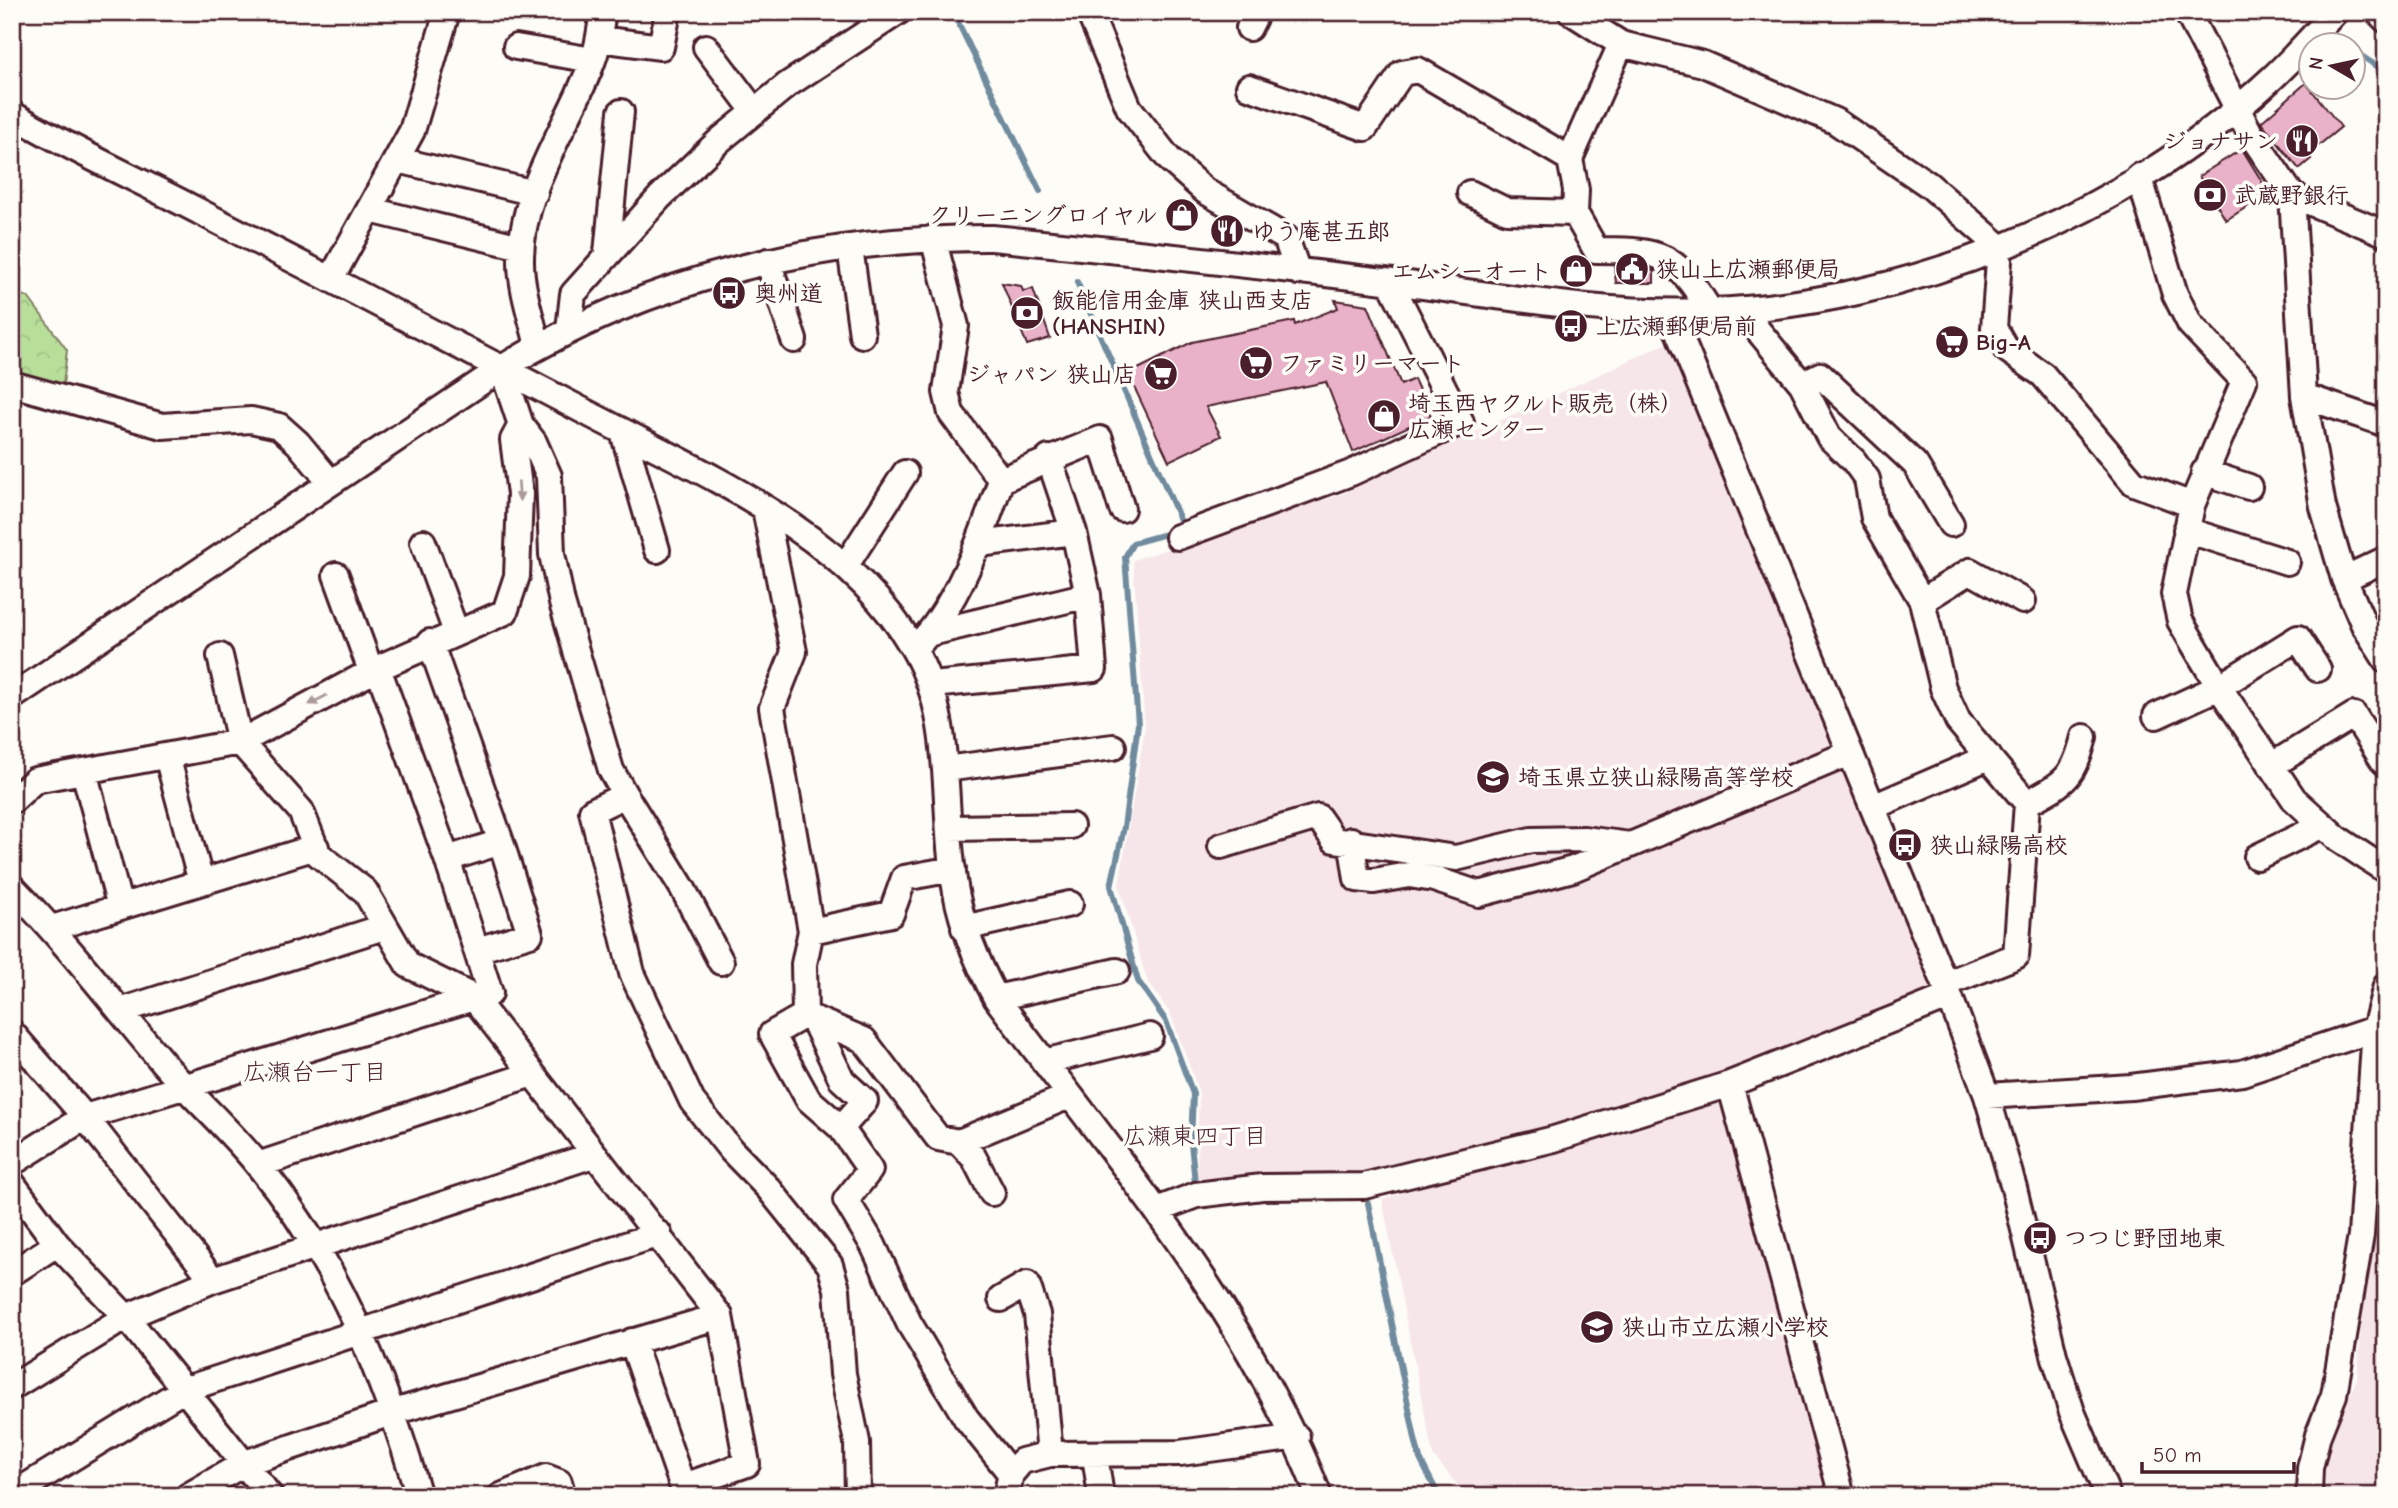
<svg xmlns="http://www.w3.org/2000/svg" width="2398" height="1508" viewBox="0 0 2398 1508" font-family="'Comic Neue','Klee One',sans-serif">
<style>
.built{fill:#f7e6e9}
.forest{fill:url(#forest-crowns);stroke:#817f62;stroke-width:2}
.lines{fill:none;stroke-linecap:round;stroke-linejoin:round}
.stream{stroke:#708a9e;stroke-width:6}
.building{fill:#e9b2c8;stroke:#4a1f2b;stroke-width:2}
.minor-casing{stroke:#4a1f2b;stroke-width:30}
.minor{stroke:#fdfcf7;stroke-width:24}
.oneway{fill:#ac999b}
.labels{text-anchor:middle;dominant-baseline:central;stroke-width:7;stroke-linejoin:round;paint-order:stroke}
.poi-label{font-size:23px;font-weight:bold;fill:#4a1f2b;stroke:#fdfcf7;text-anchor:start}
.neighbourhood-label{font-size:24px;fill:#4a1f2b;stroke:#fdfcf7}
</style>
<defs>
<pattern id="forest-crowns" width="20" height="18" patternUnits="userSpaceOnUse" patternTransform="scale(1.75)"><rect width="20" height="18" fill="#b8df9a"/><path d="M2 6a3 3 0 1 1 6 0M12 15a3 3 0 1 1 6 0" fill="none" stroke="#a0bf85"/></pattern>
</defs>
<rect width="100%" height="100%" fill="#fdfcf7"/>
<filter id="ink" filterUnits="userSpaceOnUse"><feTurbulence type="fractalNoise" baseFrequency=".0143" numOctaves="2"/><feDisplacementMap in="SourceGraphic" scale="14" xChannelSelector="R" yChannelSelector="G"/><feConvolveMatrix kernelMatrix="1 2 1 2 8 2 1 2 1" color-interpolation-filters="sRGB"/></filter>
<g filter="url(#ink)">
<path class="built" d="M1667 343 1938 991 1726 1074 1368 1177 1197 1181 1199 1092 1171 1015 1147 980 1119 885 1145 728 1133 560 1342 494Z
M2386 1027V1496H2327L2324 1461 2357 1378Z
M1726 1100 1830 1496H1467L1433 1456 1382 1199Z"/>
<path class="forest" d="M12 292 28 297 67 350 63 385 12 372Z"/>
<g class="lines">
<path class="stream" d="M953 12 1040 191
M2352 50 2386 72
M1077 282 1184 529
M1173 532 1133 543 1125 557 1138 724 1124 827 1111 886 1138 981 1166 1021 1193 1094 1191 1143 1195 1183
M1368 1203 1415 1439 1420 1459 1439 1496"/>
</g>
<path class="building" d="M2306 83 2341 127 2307 155 2311 159 2299 169 2261 122Z
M2242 149 2269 193 2226 220 2199 176Z
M1614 265 1654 271V283H1616Z
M1002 283 1021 286 1023 291 1033 289 1050 338 1027 345Z
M1335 300 1368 305 1401 385 1414 379 1431 416 1353 452 1326 382 1206 407 1221 436 1169 461 1128 374 1192 342 1294 321 1295 325 1338 308Z"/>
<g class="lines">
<g class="minor-casing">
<path id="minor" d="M1089 12 1129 108 1169 159 1205 191 1286 238 1298 272
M1571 12 1621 44 1703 64 1835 121 1929 185 2000 247 1994 328 2006 349 2043 375 2134 483 2192 505
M2187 12 2251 135 2292 195 2304 396 2323 507 2344 579 2364 625 2386 660
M2378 12 2386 20
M1249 28 1257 12
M599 39 661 47 668 12
M516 47 593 60
M706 47 755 112
M1249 87 1365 128 1402 73 1418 70 1570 159
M12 114C74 151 139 180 202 213 327 277 452 342 576 407 694 470 844 529 913 648 957 723 940 811 956 892 963 930 978 964 996 998 1115 1157 1246 1309 1319 1496
M398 160 535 193
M2139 176 2175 294 2190 324 2244 381 2192 505 2174 594 2180 621 2219 687 2294 799 2337 838 2385 870
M1470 193 1507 211 1575 213 1576 190 1570 159 1621 44
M2292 195 2386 234
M370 210 521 247
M1575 213 1596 250C1662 250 1675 253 1710 311
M850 247 862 335
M607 253 621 112
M768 261 794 340
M331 279 412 131 447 12
M1749 309 1756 328 1802 384 1829 437 1854 461 1867 479 1874 518 1922 601 1943 688 1958 721 2027 803
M1670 312 1945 984 1987 1096 2014 1188 2054 1355 2072 1412 2108 1496
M569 330 573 294 660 197 719 141 787 85 898 12
M538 346C532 320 521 289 521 262 520 188 569 126 593 60 599 45 600 28 603 12
M502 368 521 425 534 442 549 476 552 554 562 603 611 770 625 795 592 811 632 973 692 1101 731 1150 769 1189 830 1265 837 1289 843 1374 857 1442 858 1496
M12 384 162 426 251 420 279 426 298 443 331 483
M1802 384 1820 375 1915 464 1951 524
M2304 396 2386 424
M623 432 657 550
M2204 472 2249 487
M1001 480 1100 439 1122 509
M765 509 794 652 772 708 811 931 804 964 805 1015
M2186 530 2287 562
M1178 537 1351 473 1461 422 1390 282
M423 542 456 632
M979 544 1074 532
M846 565 905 473
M336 575 371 671
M2344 579 2386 559
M1922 601 1970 571 2023 601
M931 633 1088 595
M430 642 501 842 530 934 477 950
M914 649C957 608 982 536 1001 480L951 413 946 392 956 326 933 238
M220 656 240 742 301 811 318 854 365 891 408 965 473 997 720 1316 747 1464 684 1486
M932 685 1094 669 1088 595 1074 532 1049 458
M12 697 502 368C649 278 820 237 992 238 1125 251 1259 266 1393 282 1497 295 1602 315 1708 311 1907 305 2124 216 2270 80 2293 59 2314 35 2335 12
M2156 716 2219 687 2298 638 2318 669
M167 756 201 882
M2271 766 2354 715 2384 762
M945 769 1113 747
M84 771 120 907
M625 795 683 889 721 962
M12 801 35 780 240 742 378 668 505 612 517 576 520 494 513 440 521 425
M1873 807 1989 757
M950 828 1071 826
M1351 840 1357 879 1374 881 1409 875 1434 879 1479 894 1573 869 1850 753
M1221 846 1318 817 1334 840 1456 858 1531 840 1584 839 1630 845
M2257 857 2323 825
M447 859 501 842
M12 887C67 943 114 1005 164 1064 194 1099 229 1129 258 1165 338 1261 384 1377 419 1496
M52 928 316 847
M964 928 1070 904
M811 931 891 914 904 878 953 869
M1945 984 2016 956 2027 803C2065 782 2073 780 2084 737
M996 998 1117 971
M120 1011 384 927
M813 1019 842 1080 865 1101 841 1128
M12 1033 85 1117 213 1280
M1044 1062 1150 1036
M1730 1084 1842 1496
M1987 1096 2131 1087 2242 1073 2375 1029
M959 1142 974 1158 992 1193
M12 1163 85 1117 490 993 447 859 378 668
M258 1165 532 1074
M12 1183 57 1244 126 1317 270 1496
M1157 1210 1196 1195 1262 1187 1364 1186 1554 1139 1730 1084 1948 997
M12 1273 57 1244
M1001 1299 1027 1284 1037 1314 1050 1454
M632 1341 686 1496
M12 1387 126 1317 213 1280 593 1155
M1095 1456 1101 1496
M1011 1474 966 1418 909 1323 873 1245 846 1200 870 1170 841 1128 808 1099 772 1034 805 1015 864 1040 938 1138 959 1142 1069 1096
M12 1495 183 1390 659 1234
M188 1496 245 1463 394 1412 720 1316
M501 1496 546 1477 559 1482 563 1496
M1006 1496 1011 1474 1022 1461 1050 1454 1180 1453 1297 1437
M2309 1496 2310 1468 2318 1435 2334 1395 2361 1235 2375 1029 2386 986"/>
</g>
<use href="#minor" class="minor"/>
</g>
<defs><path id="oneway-solid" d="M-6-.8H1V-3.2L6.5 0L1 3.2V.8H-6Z" transform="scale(1.75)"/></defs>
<g class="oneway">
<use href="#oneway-solid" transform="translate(519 491) rotate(86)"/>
<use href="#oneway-solid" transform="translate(318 700) rotate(152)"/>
</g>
</g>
<defs>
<g id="restaurant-disc" transform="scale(1.75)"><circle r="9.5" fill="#4a1f2b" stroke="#fdfcf7"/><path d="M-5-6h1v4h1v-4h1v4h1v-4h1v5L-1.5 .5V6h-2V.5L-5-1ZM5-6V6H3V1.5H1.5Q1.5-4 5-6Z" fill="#fff"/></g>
<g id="bank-disc" transform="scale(1.75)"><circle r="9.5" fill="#4a1f2b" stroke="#fdfcf7"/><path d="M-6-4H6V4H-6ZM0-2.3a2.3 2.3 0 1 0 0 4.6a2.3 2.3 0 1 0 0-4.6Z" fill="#fff"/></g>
<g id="shop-disc" transform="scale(1.75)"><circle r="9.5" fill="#4a1f2b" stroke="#fdfcf7"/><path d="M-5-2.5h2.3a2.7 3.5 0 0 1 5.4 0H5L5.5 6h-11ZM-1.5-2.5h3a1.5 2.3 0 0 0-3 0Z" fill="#fff"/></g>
<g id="civic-disc" transform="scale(1.75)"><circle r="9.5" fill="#4a1f2b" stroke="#fdfcf7"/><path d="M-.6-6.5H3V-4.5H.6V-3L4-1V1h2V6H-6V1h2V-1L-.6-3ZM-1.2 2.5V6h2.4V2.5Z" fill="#fff"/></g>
<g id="bus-disc" transform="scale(1.75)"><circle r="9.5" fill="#4a1f2b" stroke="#fdfcf7"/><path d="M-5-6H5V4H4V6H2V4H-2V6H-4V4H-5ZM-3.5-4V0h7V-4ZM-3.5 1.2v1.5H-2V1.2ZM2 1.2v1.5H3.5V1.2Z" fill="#fff"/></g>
<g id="supermarket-disc" transform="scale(1.75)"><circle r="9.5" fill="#4a1f2b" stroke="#fdfcf7"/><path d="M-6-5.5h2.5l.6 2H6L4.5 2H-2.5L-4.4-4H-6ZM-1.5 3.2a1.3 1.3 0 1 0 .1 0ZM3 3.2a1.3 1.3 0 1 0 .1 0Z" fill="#fff"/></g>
<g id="school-disc" transform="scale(1.75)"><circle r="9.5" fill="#4a1f2b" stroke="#fdfcf7"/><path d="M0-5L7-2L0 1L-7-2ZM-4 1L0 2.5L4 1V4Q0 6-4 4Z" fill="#fff"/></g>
</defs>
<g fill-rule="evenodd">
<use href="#restaurant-disc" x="2302" y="141"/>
<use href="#bank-disc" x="2210" y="195"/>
<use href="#shop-disc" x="1182" y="215"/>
<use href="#restaurant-disc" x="1227" y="231"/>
<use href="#civic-disc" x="1632" y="269"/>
<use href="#shop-disc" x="1576" y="271"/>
<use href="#bus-disc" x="729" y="293"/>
<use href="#bank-disc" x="1027" y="313"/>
<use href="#bus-disc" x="1571" y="326"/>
<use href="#supermarket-disc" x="1952" y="342"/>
<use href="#supermarket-disc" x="1256" y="363"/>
<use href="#supermarket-disc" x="1161" y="374"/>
<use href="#shop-disc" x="1384" y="416"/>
<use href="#school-disc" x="1493" y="777"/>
<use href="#bus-disc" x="1905" y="845"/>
<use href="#bus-disc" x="2040" y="1238"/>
<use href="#school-disc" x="1597" y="1327"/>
</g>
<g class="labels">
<g class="poi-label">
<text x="2278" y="141" text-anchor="end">ジョナサン</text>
<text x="2234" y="195">武蔵野銀行</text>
<text x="1158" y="215" text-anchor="end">クリーニングロイヤル</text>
<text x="1252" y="231">ゆう庵甚五郎</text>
<text x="1656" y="269">狭山上広瀬郵便局</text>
<text x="1552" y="271" text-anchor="end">エムシーオート</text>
<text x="754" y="293">奥州道</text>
<text x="1052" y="300">飯能信用金庫 狭山西支店<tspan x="1052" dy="26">(HANSHIN)</tspan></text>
<text x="1596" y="326">上広瀬郵便局前</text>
<text x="1976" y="342">Big-A</text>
<text x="1280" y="363">ファミリーマート</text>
<text x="1136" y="374" text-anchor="end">ジャパン 狭山店</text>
<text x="1408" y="403">埼玉西ヤクルト販売（株）<tspan x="1408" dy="26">広瀬センター</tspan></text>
<text x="1518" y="777">埼玉県立狭山緑陽高等学校</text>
<text x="1930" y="845">狭山緑陽高校</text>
<text x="2064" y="1238">つつじ野団地東</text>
<text x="1622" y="1327">狭山市立広瀬小学校</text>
</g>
<g class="neighbourhood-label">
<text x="315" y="1072">広瀬台一丁目</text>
<text x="1195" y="1136">広瀬東四丁目</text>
</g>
</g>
<rect width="2398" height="1508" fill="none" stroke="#fdfcf7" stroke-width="42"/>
<rect x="21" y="21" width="2356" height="1466" fill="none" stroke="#4a1f2b" stroke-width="2.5" filter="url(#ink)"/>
<g transform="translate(2332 66) rotate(279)"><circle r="33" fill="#fdfcf7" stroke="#b5a4a5" stroke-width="2"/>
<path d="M0-5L12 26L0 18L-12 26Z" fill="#4a1f2b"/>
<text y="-10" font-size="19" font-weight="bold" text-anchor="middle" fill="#4a1f2b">N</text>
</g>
<path d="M2142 1462v10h152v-10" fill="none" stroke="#4a1f2b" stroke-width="3.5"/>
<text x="2153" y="1462" font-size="21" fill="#4a1f2b" stroke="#fdfcf7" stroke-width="5" paint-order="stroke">50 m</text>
</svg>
